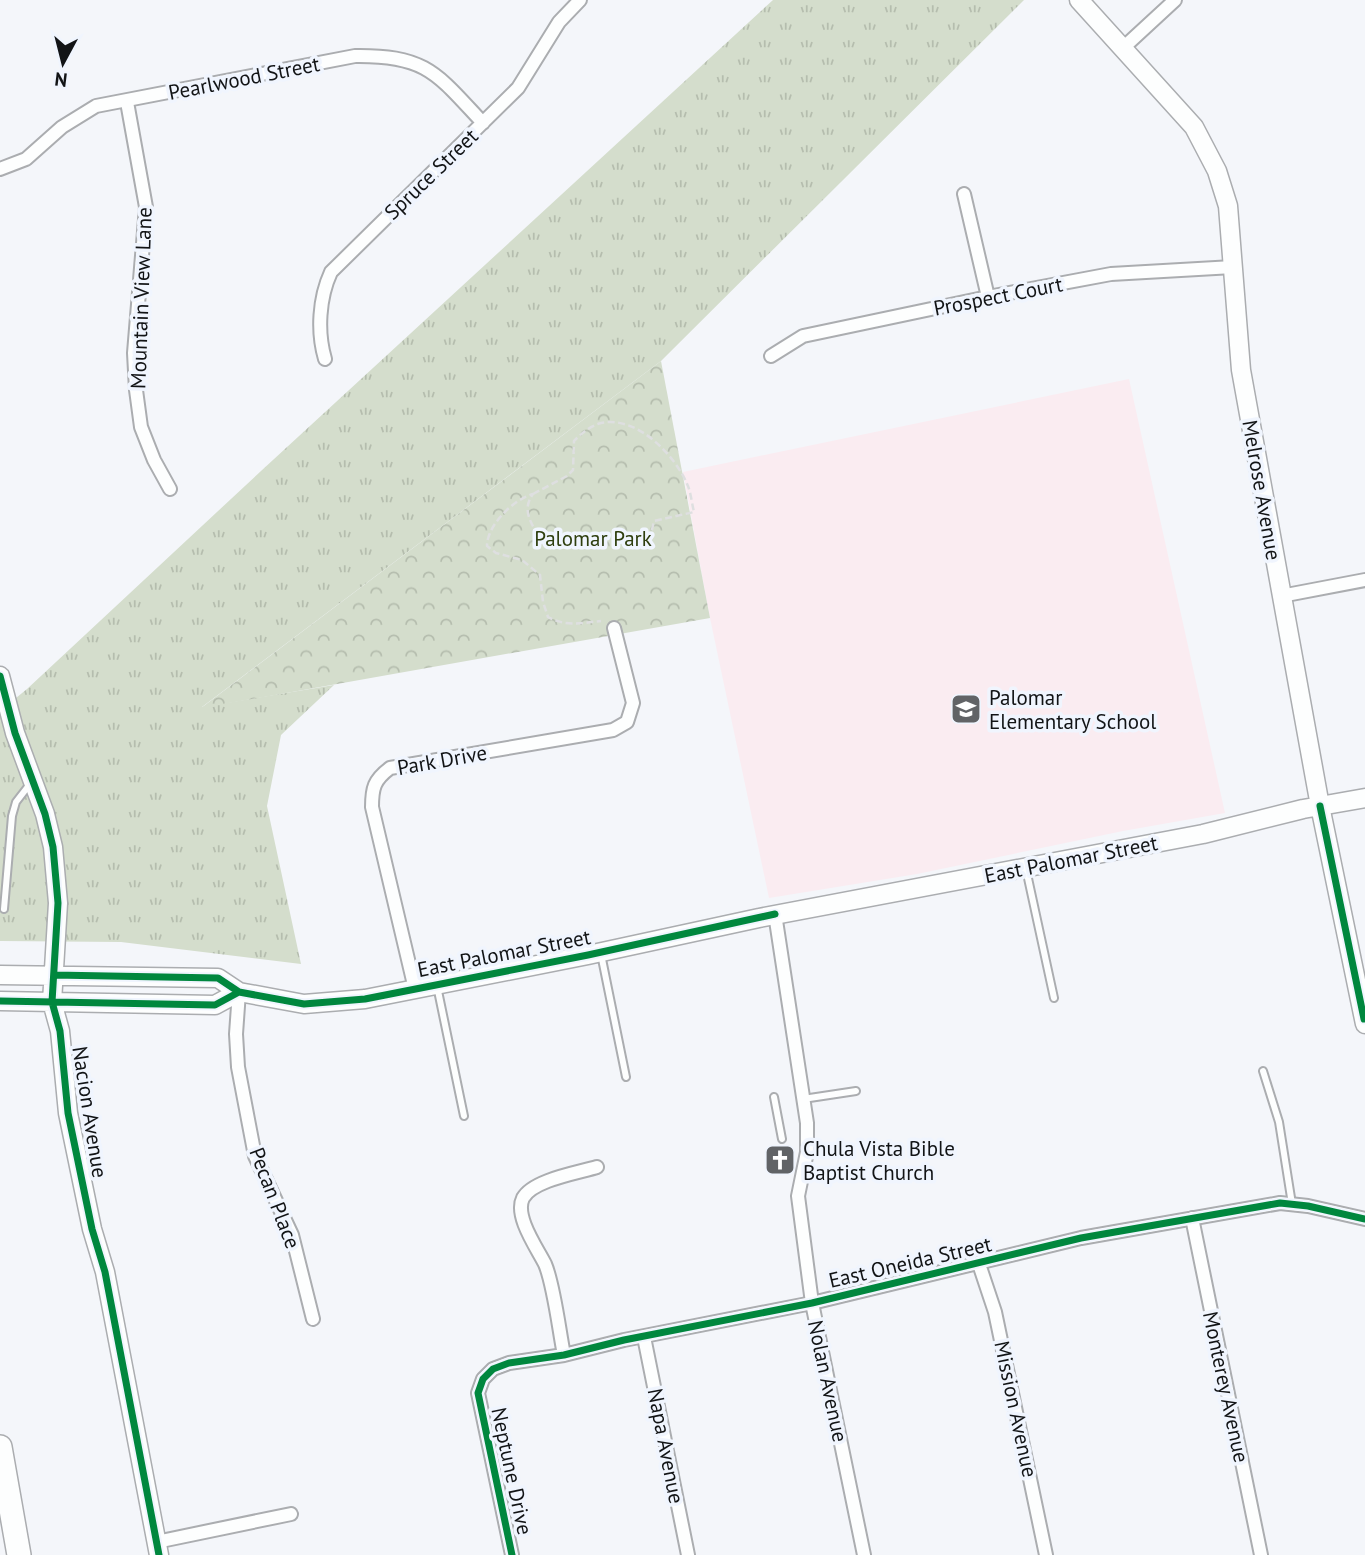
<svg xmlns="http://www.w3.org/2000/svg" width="1365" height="1555" viewBox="0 0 1365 1555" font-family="'PT Sans',sans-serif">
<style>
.education{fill:#faecf1}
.grass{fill:url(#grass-tufts)}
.park{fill:url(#park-crowns)}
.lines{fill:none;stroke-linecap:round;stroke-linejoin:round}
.lane-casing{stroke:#abadb0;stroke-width:10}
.street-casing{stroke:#abadb0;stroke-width:16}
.secondary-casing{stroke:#abadb0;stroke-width:21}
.highway-casing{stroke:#abadb0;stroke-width:26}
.path{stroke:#dedfe0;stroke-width:2.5;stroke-dasharray:7 3.5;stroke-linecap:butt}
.lane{stroke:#fdfefe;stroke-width:6}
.street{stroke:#fdfefe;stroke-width:12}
.secondary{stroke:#fdfefe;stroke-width:18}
.highway{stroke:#fdfefe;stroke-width:23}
.cycleway-casing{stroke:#f0f5fe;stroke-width:11}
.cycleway{stroke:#00873e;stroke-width:7}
.labels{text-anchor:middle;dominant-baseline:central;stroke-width:7;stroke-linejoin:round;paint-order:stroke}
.street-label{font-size:21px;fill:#121416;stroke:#f0f5fe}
.park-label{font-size:21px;fill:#2e3e0e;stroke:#f0f5fe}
.poi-label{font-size:21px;fill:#121416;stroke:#f0f5fe;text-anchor:start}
</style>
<defs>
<pattern id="grass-tufts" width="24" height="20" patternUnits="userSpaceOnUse" patternTransform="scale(1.75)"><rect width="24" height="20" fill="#d4ddcc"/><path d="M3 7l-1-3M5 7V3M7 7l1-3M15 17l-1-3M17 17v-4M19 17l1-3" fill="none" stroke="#b5bdae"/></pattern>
<pattern id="park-crowns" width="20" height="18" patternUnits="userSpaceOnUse" patternTransform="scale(1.75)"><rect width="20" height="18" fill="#d4ddcc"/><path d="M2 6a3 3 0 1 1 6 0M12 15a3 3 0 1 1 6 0" fill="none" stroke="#b5bdae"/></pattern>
</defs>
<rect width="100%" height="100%" fill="#f4f6fa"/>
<path class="education" d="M1129 379 1225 813 1123 831 917 874 769 898 710 618 683 472Z"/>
<path class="grass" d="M773 0H1024L661 361 202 707 334 685 281 735 267 806 301 964 121 942 0 941V711L27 689 261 471Z"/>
<path class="park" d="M661 361 710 618 201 708Z"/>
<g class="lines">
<g class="lane-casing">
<path id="lane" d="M1026 869 1054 998
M4 909 12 816 16 802 30 784
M601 954 626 1077
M437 986 464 1116
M1263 1071 1279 1122 1292 1204
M774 1097 782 1139
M803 1099 856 1091"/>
</g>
<g class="street-casing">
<path id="street" d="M1123 48 1175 0
M127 102 146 207 134 353 136 390 141 427 154 460 170 489
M0 169 26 159 62 127 96 106 355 56C427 55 437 74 483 123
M964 194 988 297
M771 356 803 336 988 297 1111 274 1233 267
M325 359C317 332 319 298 331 272L518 88 559 22 580 0
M1281 596 1365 580
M775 914 807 1123V1152L798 1196 812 1303 864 1555
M415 989 372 807C372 788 374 780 390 768L613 730 627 722 633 703 614 628
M239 992 236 1034 238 1067 255 1156 292 1235 313 1319
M1192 1218 1261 1555
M979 1264 995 1312 1046 1555
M644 1337 688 1555
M564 1355C559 1330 554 1285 545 1264 537 1248 514 1216 523 1198 533 1180 577 1173 597 1167
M156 1542 291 1514
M512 1555 478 1393 483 1379 493 1369 509 1363 564 1355 624 1340 812 1303 1081 1238 1280 1203 1308 1206 1365 1219"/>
</g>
<g class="secondary-casing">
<path id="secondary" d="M1079 0 1194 127 1217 171 1228 206 1241 370 1320 806 1365 1024
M0 676 15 733 45 814 53 847 58 903 52 1002 60 1031 68 1113 92 1229 105 1272 159 1555
M0 975 218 978 239 992 304 1004 365 999 588 955 759 918 1203 834 1303 809 1365 798
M0 1001 215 1005 239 992"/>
</g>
<g class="highway-casing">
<path id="highway" d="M0 1447 19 1555"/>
</g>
<path class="path" d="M533 494 567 476 573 470 574 441C582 433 590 426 601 423 637 415 676 456 688 486 691 494 692 504 694 512L654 521 650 538
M543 545C536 528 519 513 533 494 514 499 487 525 487 546L496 553 522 560 540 575 543 602 548 617C566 627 581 623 601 621"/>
<use href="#lane" class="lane"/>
<use href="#street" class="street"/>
<use href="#secondary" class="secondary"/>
<use href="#highway" class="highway"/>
<g class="cycleway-casing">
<path id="cycleway" d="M0 676 15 733 45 814 53 847 58 903 52 1002 60 1031 68 1113 92 1229 105 1272 159 1555
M1320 806 1364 1019
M54 975 218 978 239 992 304 1004 365 999 588 955 775 914
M0 1001 215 1005 239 992
M512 1555 478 1393 483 1379 493 1369 509 1363 564 1355 624 1340 812 1303 1081 1238 1280 1203 1308 1206 1365 1219"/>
</g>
<use href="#cycleway" class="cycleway"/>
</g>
<defs>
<g id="school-square" transform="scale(1.575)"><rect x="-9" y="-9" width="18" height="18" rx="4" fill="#616366" stroke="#f0f5fe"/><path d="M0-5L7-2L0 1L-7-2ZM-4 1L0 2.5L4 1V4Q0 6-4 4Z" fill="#fff"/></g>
<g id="church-square" transform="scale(1.575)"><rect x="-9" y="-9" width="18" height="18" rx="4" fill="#616366" stroke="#f0f5fe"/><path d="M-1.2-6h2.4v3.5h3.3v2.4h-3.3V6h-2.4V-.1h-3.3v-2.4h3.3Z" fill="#fff"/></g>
</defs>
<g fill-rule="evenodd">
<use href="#school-square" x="966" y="709"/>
<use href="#church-square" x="780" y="1160"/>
</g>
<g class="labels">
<g class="street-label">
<text transform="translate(244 78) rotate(-11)">Pearlwood Street</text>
<text transform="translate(431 174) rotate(-44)">Spruce Street</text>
<text transform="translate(998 296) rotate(-11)">Prospect Court</text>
<text transform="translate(141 298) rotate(-88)">Mountain View Lane</text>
<text transform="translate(1262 490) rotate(80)">Melrose Avenue</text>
<text transform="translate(442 760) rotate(-10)">Park Drive</text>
<text transform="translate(1071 859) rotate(-11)">East Palomar Street</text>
<text transform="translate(504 953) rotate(-11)">East Palomar Street</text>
<text transform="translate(90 1112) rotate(81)">Nacion Avenue</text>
<text transform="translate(275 1198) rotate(69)">Pecan Place</text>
<text transform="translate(910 1262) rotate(-13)">East Oneida Street</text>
<text transform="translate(828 1381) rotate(78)">Nolan Avenue</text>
<text transform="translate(1226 1387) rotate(78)">Monterey Avenue</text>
<text transform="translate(1016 1409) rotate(78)">Mission Avenue</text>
<text transform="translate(666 1446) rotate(79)">Napa Avenue</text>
<text transform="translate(512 1471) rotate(78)">Neptune Drive</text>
</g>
<g class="park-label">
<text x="593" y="538">Palomar Park</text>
</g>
<g class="poi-label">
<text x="989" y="697">Palomar<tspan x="989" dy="24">Elementary School</tspan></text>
<text x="803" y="1148">Chula Vista Bible<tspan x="803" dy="24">Baptist Church</tspan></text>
</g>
</g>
<g transform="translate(63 63) rotate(187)" stroke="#f0f5fe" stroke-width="5" paint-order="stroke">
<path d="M0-5L12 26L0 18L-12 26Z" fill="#121416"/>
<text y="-10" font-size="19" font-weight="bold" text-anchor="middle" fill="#121416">N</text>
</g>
</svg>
